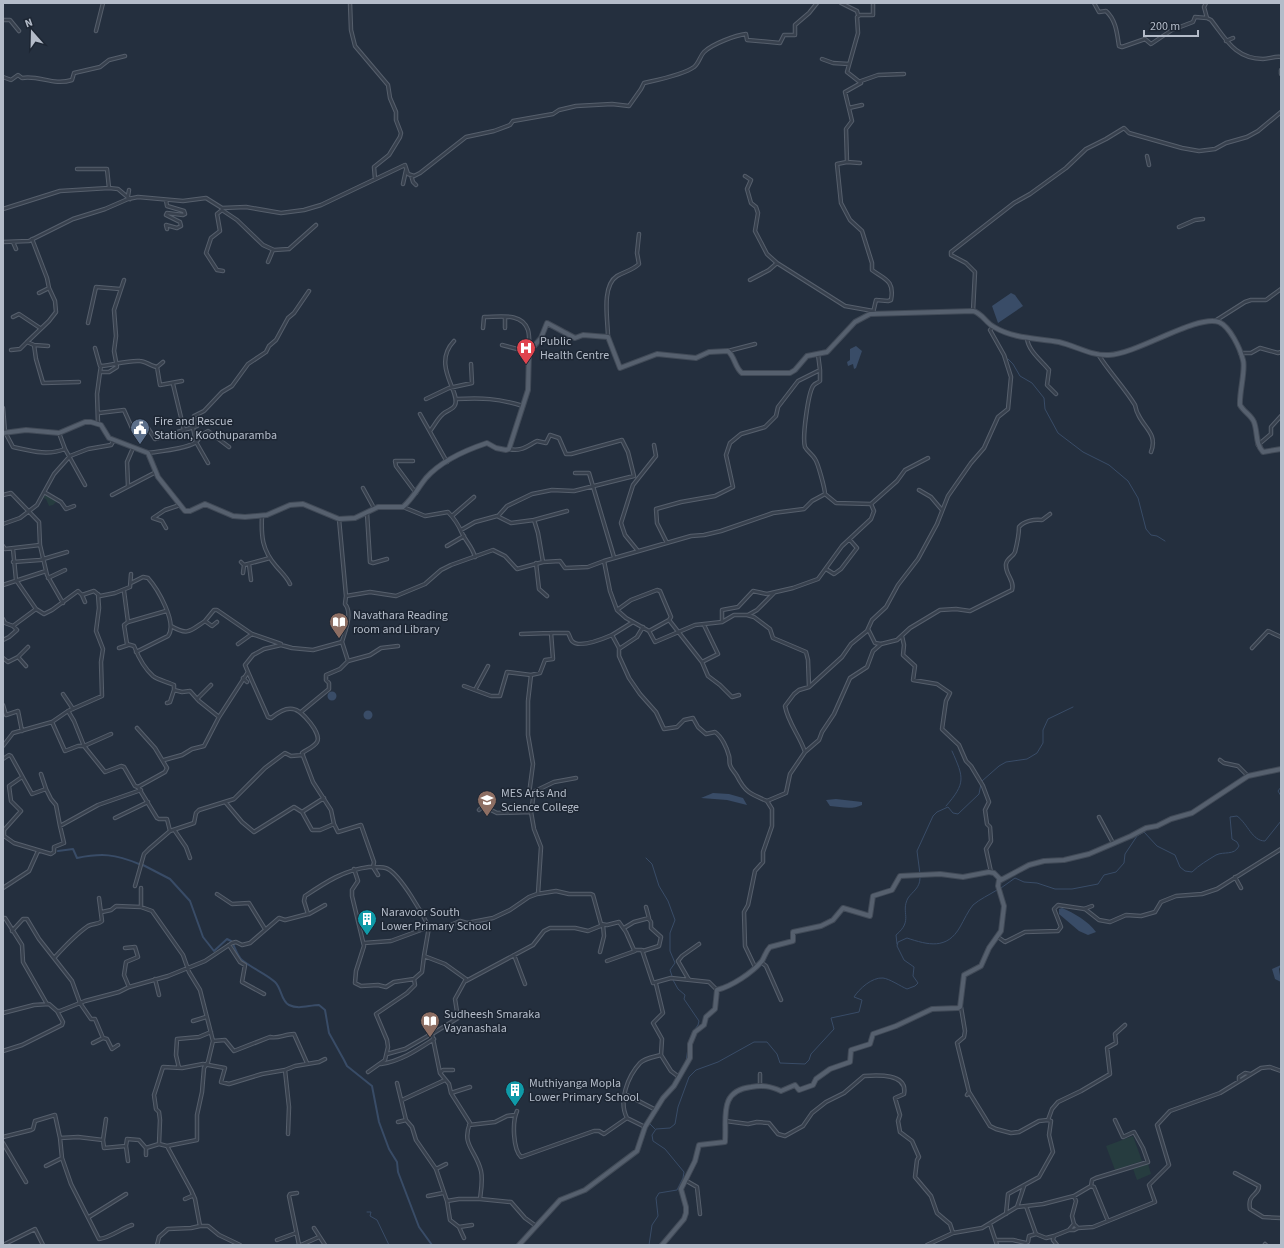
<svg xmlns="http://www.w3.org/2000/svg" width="1284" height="1248" viewBox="0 0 1284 1248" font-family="'Source Sans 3',sans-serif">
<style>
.green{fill:#263c3f}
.water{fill:#394c67}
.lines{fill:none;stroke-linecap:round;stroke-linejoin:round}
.stream{stroke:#394c67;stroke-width:1}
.canal{stroke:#394c67;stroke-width:2}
.minor-casing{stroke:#565f6c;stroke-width:4.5}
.major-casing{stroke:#414a57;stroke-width:6}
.minor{stroke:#38414e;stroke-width:2.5}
.major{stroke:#56606e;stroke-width:4}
.labels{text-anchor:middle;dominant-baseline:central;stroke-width:3;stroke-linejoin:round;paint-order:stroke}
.poi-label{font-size:12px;fill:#b4bcc9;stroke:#1d2633;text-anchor:start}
</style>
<rect width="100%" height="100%" fill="#242f3e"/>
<path class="green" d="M47 493 55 498 56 502 53 505 49 506 46 499 43 498Z
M1133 1136 1142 1161 1115 1170 1106 1146Z
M1148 1164 1151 1174 1137 1180 1133 1169Z"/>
<path class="water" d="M1011 293 1015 295 1023 306 998 323 992 306Z
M856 346 862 351 856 368 854 369 853 364 848 366 847 362 850 360V349Z
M327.5 696a4.5 4.5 0 1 1 9 0a4.5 4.5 0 1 1-9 0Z
M363.5 715a4.5 4.5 0 1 1 9 0a4.5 4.5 0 1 1-9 0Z
M713 793 729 794 743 798 747 805 727 800 701 798Z
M836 799 862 802V805C852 810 841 807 830 806L826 800Z
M1062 908C1074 913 1088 921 1096 932L1088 935 1079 931 1059 914V909Z
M1281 965 1279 969 1281 982 1275 979 1272 969Z"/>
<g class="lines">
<path class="stream" d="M1008 359 1013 364 1020 376 1032 383 1044 398 1045 409 1058 433 1083 452 1109 465 1128 481 1138 498 1146 529 1151 535 1157 536 1165 541
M982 781 999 766 1006 762 1027 759 1037 753 1043 743V730L1048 719 1073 707
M1281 787 1278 791 1281 796
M946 806C966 783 964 778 952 751
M646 858 652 864 659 886 668 901 675 920 670 933V951L675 963 670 970 672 976
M920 874 917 851 933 816 937 812 948 807 953 813 958 814 979 794 981 784
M1001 888 1015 878 1024 882 1037 883 1055 889H1072L1098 884 1104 875 1116 872 1124 863 1125 854 1137 836 1144 832 1157 846 1175 855 1180 867 1185 871 1192 872C1199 865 1208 860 1216 855 1224 851 1234 856 1239 846L1237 842 1232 839 1230 817 1237 816C1248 824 1252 841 1265 841L1281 821
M897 944 896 935C914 920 900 913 908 898 913 891 920 888 920 878
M673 980 678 989 685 995 684 999 699 1021 698 1025 692 1033
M686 1062 688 1048
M649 1123 655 1129
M367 1212H371L370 1216 377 1220 389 1245
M649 1245 652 1225 658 1216 656 1198 659 1193 677 1190 683 1178 684 1172 665 1149 653 1141 652 1135 656 1129 670 1128 675 1124 678 1107 689 1077 696 1070 718 1062 754 1042H767L777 1054 780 1063 805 1064 809 1060 811 1054 834 1029 831 1018 859 1012 862 1000 854 997C859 989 872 977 883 978 890 979 900 986 907 989L915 986 918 983 913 976 914 967 904 960 897 946 898 942 907 938C928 945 947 950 960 927 964 920 968 911 973 905 980 899 989 895 997 890"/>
<path class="canal" d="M58 851 73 849 77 858C102 853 115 854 139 864
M143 865 170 879 190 901 203 937 214 951 227 939 231 941
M233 944C235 948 238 957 242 960 253 969 265 973 275 982 282 989 281 1001 289 1005 299 1010 309 1005 319 1005L325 1010 329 1033 344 1060 347 1066 372 1086 379 1122 389 1149 397 1162 398 1172 419 1227 432 1245"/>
<g class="minor-casing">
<path id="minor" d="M350 3 351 30 355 46 388 85 390 98 396 112V120L401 133 400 137 389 155 374 167 375 179
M841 3 857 11 858 15
M1094 3 1099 12 1106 11C1116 20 1117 33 1119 46L1122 47 1145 39 1151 44 1172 30 1193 22 1195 17 1207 18
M1206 3 1204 7 1207 18 1211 20C1226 39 1235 59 1263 59 1269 59 1275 56 1281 57
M3 20H10L19 31
M96 31 103 3
M1226 41 1233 38
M822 59 833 63 849 64
M1281 70V74
M3 77 11 80 18 75 22 78C40 75 53 86 72 80L74 73 100 67 109 60 125 56
M861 81 878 75 904 74
M849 108 862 105
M1147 156 1149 165
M847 162 860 163
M77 169H107L109 188
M411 175 413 182 416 185
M745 176 751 180 747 189 751 203 756 207 758 213 755 231 767 254 777 263 845 306 873 311
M403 184 406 170
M128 196 129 190
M166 200 167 206 184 211 185 214 183 215 167 213 166 215 180 222 181 226 177 228 166 225 167 229
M3 209 60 191 109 188 118 189 130 199
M1179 227 1195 220 1203 219
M32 239 47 278 49 288 55 301 56 312 49 321 27 342 34 345 48 346
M3 242 29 241 73 219 105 209 128 199 138 197 183 201 206 198 222 208 246 207 281 213 304 210 321 205 405 165 408 174 414 176 420 173 466 137 494 131 510 125 513 121 553 114 559 110 576 106 612 104 629 106 641 89 644 83C657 80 683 75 694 67 699 63 700 56 704 52 712 44 736 35 746 34L747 40 780 43 784 35H795V25L809 13 817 3
M13 242 16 249
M268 262 273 250
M223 271 217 270 206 253 211 238 220 231 217 214 222 210 237 220 263 245 274 250 289 249 316 225
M750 280 769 270 777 263
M39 293 49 288
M973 311 975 272 966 263 951 255V252L1014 203 1030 194 1066 168 1086 149 1106 139 1124 128 1129 133 1182 148 1199 151 1215 149 1226 143 1247 137 1258 131 1281 112
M873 313 876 300 888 301 891 300C895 280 884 279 872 270V263L862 231 850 220 841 203 837 164 847 162 846 129 852 121 845 92 861 83 847 72 858 33 857 17 860 15H873V3
M13 317 19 314 40 328
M1215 321 1245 302 1251 300H1266L1281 289
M88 323 96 287 120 289
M483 328 484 317C499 317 522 312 528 330 530 337 529 345 529 352L502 345
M505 328V317
M608 337C608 321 601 286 617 276 624 272 633 270 639 264L637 253 639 234
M1027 338C1028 351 1042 361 1049 370L1047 385 1056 394
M34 345 36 359 43 383 79 382
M95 348 100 366
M11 350 20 349 27 342
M728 351 755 344
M1240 353H1251L1260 348 1278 353 1281 352
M1098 354C1109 372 1124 387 1135 405 1136 408 1136 411 1138 414 1144 428 1158 434 1151 452
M157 367 160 385 182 381
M157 367 163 362
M820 370V381C818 383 815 383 813 386 808 394 802 438 805 447 807 451 812 454 815 459 818 463 825 489 825 494
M100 372 101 366C114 365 127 360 140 361 145 361 151 366 157 367
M173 384 184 430
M426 399 449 388 472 383 471 364
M456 399C483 398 497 398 523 406
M3 408 5 432 13 447C31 451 47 456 65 449L85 485
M99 413 124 410 132 428 146 425 155 439 197 426 194 416 204 411 222 392 232 386 248 364 266 352 269 346 276 340 288 318 294 313 309 291
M420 414 447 462
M98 424 97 394 100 372H109L117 367 114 351 116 336 114 310 124 280
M193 428 196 442 208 463
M430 431C434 426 438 418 443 414 447 410 453 410 455 405 461 392 431 365 454 341
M59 433 65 449
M1258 445 1271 434V427L1281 416
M148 453C160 451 187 449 196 442 201 438 201 434 208 431L229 447
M413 461H395L396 466 416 493
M575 473H589L614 557
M128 486 127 462 133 448
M363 488 374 508
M919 490 931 497 942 510
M44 492 61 502 66 509 74 506
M3 495 11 493 39 522 40 545 47 575 63 603
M112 495 156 472
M871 504 897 481 905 470 928 458
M403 507 425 516 448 512C454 518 458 524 462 533 466 542 472 546 475 557
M367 513 370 562 373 563 387 559
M262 516C261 536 262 550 276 566 281 572 287 577 290 584
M452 516 474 497
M498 516 507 506 532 494 552 490 574 491 634 476 628 452 622 440 571 454H566L559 438 550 435 546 443 537 441C527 446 521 452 509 449
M339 519 346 596
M534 520 567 511
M3 524 20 518 37 505 54 474 70 456 88 449 111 445 114 440
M166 528 162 521 153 518 165 510 180 505
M461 530 475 522 497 516 511 523 534 520 538 533 543 562
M667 543 657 523 656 509 681 502 715 496 733 487 726 455 730 443 741 434 765 427 776 416 778 407 798 381 820 370 818 354
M3 546 5 549 40 545
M447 546 464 536
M13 549 16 580 36 609
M638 551 625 535 621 523 633 485 656 456 654 445
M604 561 691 536 704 535 721 531 773 513 804 509 812 501 825 494 836 503 871 504 874 511 871 519 842 546 818 579 793 588 767 594 753 591 738 607 722 610V622
M13 562 40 560 67 552
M241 562 244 565 270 558
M536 563 539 589 547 596
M249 564 251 580
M826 569 834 574 841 569 857 548 850 540
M243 573 244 565
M48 578 65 570
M131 583 143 577 148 578C157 588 178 623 168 636L136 652
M3 585 46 571
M124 591 128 622 124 625 127 644 134 646C138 656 145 669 153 676 158 680 168 682 174 685V690L182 692 190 691 199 701 219 717 248 672 268 717 271 718C277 713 285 707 293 709 302 710 322 734 317 742 314 747 306 750 302 753L313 782 331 810 334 824 338 832 361 825 374 862 373 867 378 875
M82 595 85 602
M617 610 631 600 657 590 660 591 671 617 669 620
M748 615 757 610 774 593
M3 619 5 623 13 626 36 609 44 614 52 610 78 591 82 595 94 591 100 596 115 593 130 587 131 574
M669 620 702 662 708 676 720 685 732 697 739 695
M128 622 166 611
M217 622 212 626 205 621 214 610H217L252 634 281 644
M633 622 612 635 619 648V656L629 678 640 694 656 712 664 729 677 727 684 720 693 718 698 727 706 734 715 732C722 737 727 748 729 756 730 759 729 762 730 765 731 769 735 772 737 776 745 792 750 794 767 801
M171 626C188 636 190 631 205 621
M868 629 875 643 881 644 897 640 910 628 940 610 956 609 970 611 1012 590C1015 580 1005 575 1006 564 1007 558 1013 557 1015 552 1017 544 1019 535 1019 527 1024 521 1034 519 1042 520L1050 514
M649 631 669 620
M521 634 551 633
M902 636 904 645 903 655 915 666 913 680 937 684 950 693 946 701 942 729 959 745 966 761 971 766 983 786 989 802 985 810 987 824 990 827 991 841 986 849 991 872
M3 640 9 637 17 630 13 626
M342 642 348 661
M238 644 252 634
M119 648 128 645
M1252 648 1268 631 1281 637
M619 649 637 637 643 627
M18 657 26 666
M3 658 8 662 18 657 28 647
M702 662 718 654 704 625
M248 672 245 665 253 655 264 649 281 645 292 648 313 650 342 642C345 631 353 613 345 604L346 596 370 592 396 596 425 584 441 570 451 565 493 550 505 556 517 569 543 562 560 561 565 568 588 567 604 561 610 591 617 610 626 618 649 631 655 642 695 625 722 622 734 615H747L754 617 770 629 773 638 806 652 808 660 809 687
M243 678 247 682
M464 686 491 696H500L507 672 531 675
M475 690 488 666
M63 694 73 709
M197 699 211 685
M167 703 170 702 174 690
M3 705 6 715 18 711 22 731
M68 711 74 721 84 746 111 734
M301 712 329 689V683L326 680V675L340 669 348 661 370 655 381 648 398 646
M52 722 65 751 78 746H84L105 772 121 766 124 767 135 786 138 787 157 818 159 819H167L170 831
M137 728 155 748 167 768 165 772 138 787
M3 746 13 733 52 722 68 711 102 696 101 662 103 649 96 631 99 608 98 594
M805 752 819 740 822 732 834 714 850 678 867 667 873 651 881 644
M3 759 9 755 11 756 32 794 46 789 51 799 56 805 60 826 98 805 141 790
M164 760 182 755 192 749 204 746 219 717
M1220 760 1224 763 1238 766 1248 776
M41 774 46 789
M22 777 9 786 11 801 21 811 4 830V836L14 843 51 854 54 852V847L64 843 60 826
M576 778 554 782 529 794 533 764 528 735V701L531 675 540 673 545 660 553 659 551 633H568C570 636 570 639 572 641 579 649 605 638 612 635
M532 793 533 799 531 812 534 829 541 847 538 894
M226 803 242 822 254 832 294 807 302 812 312 830H320L334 824
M479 810 483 806 497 813 531 812
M302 812 324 798
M1099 817 1113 843
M115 818 148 802
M175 831 186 847 190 858
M354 869 358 881 352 890V896L364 946 356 971 355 983 361 986 378 985 386 987 394 982 414 979 415 985 407 993 376 1014 387 1040 388 1047 385 1060 368 1072
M1235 877 1241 888
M135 886 144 854 149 849 170 831 194 823 196 813 199 810 234 799 265 768 285 753 291 756 303 755
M3 888 29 871 38 851
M141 888V907
M217 894 232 904 249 903 265 929
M1084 909 1092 906
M102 912 111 910 116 906 141 907 152 911 183 955 189 972 200 990 213 1041 208 1062 204 1068 202 1092 197 1115V1140L167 1146
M309 914 325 905
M3 918H5L22 945 23 962 47 1004
M624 928 634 922 649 918 646 907
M12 931 23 919H27L39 939 72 981 80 1003 91 1019H95L103 1038 107 1039 112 1049 118 1045
M998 937 1005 942 1025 932 1058 931 1061 927 1054 909 1058 905 1085 909 1099 920 1110 922 1126 915 1141 916 1155 912 1161 902 1176 896 1202 894 1217 889 1281 849
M364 943 391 941 429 927 444 928 460 921 467 923 493 918 510 910 529 897 537 894 556 891 569 894H591L593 895 601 924 607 925 619 922 626 932 634 950H642L653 983 671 978 709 982 717 990
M229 945 240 962 245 965 242 982 264 994
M125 948 135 947 138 957 126 962 124 975 129 987
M643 951 659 946 661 937 651 928V922L648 918
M514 955 525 984
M55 957C65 946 75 935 88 926 93 923 98 925 102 921L99 898
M607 961 635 951
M761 962 766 966 781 1000
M755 967 745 946 744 912 748 905 755 871 763 862V852L772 826V809L767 801 786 793 790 774 805 752C800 736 788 723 785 706L794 694 799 690 809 687 842 657 851 644 867 631 872 620 886 607 898 585 918 559 937 524 948 496 971 463 984 448 998 417 1008 409 1011 377 1004 355 990 330 993 327
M155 979 159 995
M414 979 422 972 424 956
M689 980 678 961 682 956 699 944
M466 981 533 945 544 931 550 928H575L588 931 603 925 604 936 600 952
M656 984 663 1013 653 1023 662 1039 661 1055 671 1071 679 1077
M961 1007 965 1031 964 1037 957 1043 969 1092
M3 1013 34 1005 49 1004 57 1011H60L85 1001 119 992 129 987 168 976 205 961 232 943 236 942 242 945 250 943 279 918 285 920 308 914 304 901 305 896C326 882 344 870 369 867 375 867 383 866 388 869 401 876 422 913 429 927L424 956 445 964 466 979 455 999 458 1018 432 1034 440 1073 449 1084 451 1093 470 1123C461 1145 476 1150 481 1171 483 1180 481 1191 480 1199L511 1202 525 1218 536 1226
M193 1021 206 1017
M213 1041 225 1040 234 1051 270 1037C278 1039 285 1034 294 1034L307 1063
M93 1043 103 1038
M3 1051 22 1045 62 1025 63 1022 57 1011
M387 1054 405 1049 433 1033
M381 1064C401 1061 417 1050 434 1039
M179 1068 176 1055 177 1039 199 1037 211 1032
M285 1070 289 1107 288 1134
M440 1073 443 1070H453
M1239 1081V1077L1245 1073 1250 1074
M397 1083 406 1120 412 1127 416 1140 436 1169 447 1201 450 1220 459 1227 464 1238
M760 1086V1074
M451 1093 470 1087
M625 1094 656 1110
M967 1095 969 1092 990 1126 996 1129 1011 1133 1019 1132 1039 1121 1048 1120
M402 1100 445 1080
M517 1111C512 1122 513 1149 521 1157L594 1131H599L604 1134 627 1118
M106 1119 103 1140 104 1148 126 1146
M726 1121 748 1124 757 1122 769 1123 778 1134 785 1136 803 1126 812 1113 826 1102 844 1093 864 1076C877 1075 908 1073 904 1094L895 1098 900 1115 898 1121 900 1132 912 1141 919 1157 917 1160 915 1177 931 1196 937 1213 950 1224 953 1233
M398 1122 406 1120
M469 1125 495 1122 507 1116 515 1115
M645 1127 627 1118C618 1101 628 1076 640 1063 645 1058 654 1057 661 1055
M3 1137 31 1130 33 1129 35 1121 55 1115 60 1138 62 1158 71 1184 99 1239C110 1238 122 1228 132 1225
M60 1138 78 1137 103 1140
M3 1143 26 1182
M146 1148 159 1144
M128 1161 126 1146 127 1139 139 1140 146 1148V1155
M46 1166 62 1158
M436 1169 446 1164
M1235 1173 1259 1186C1259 1196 1247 1193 1250 1209L1263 1217 1281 1218
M685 1180 697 1187 700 1214
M1091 1186 1092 1180 1096 1178 1148 1162 1143 1148 1134 1132 1123 1137 1115 1120
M297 1193 290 1194 289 1196 299 1245
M428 1196 443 1193
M185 1199 192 1196
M447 1201 459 1199H480
M1026 1206 1036 1234 1046 1238 1054 1236 1053 1240 1057 1245
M1017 1207 1024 1186
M1006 1214 1008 1194 1039 1177 1053 1152 1049 1135 1051 1121 1048 1120 1052 1109 1058 1102 1081 1091 1110 1074 1107 1048 1116 1043 1115 1034 1125 1025
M89 1217 126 1194
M990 1224 997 1245
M1074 1224 1072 1216 1076 1201 1074 1196
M459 1227 472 1225
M314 1228 325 1245
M1069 1230H1074L1078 1228
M1054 1236 1069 1230 1074 1224 1078 1228 1093 1227 1155 1202 1149 1185 1169 1165 1157 1125 1170 1111 1220 1093 1261 1068 1270 1067 1281 1071
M277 1240 296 1233
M996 1240H1013L1026 1243 1028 1242 1029 1236 1036 1234
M1265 1244 1266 1245
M3 1245 35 1229 43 1245
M157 1245 159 1237 168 1229 191 1228 200 1226
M240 1245 219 1235 208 1226H200L195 1199 191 1190 167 1146 159 1144 160 1120 159 1112 156 1109 154 1095 163 1067 182 1068 203 1064 225 1068 221 1082 229 1084 262 1074 285 1070 295 1066 319 1062 325 1059
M301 1245 319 1237
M927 1245 953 1233 982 1228 1017 1207 1043 1204 1074 1196 1091 1186 1094 1187 1108 1221"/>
</g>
<g class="major-casing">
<path id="major" d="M3 433 26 430 59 433 85 422H91L101 425 109 438 148 453 158 477 185 511H190L205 504 233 516 245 517 267 515 290 505 303 504 339 519 355 518 378 507H403C413 498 418 488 426 478 441 461 466 450 487 443L496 448 506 450 509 449 528 390 529 352 541 338 547 323 575 338 583 335 608 337 620 368 657 354 696 358 709 352 728 351C735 357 735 368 742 373H790L795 370 807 356 827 352 855 322 870 314 973 311C982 313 986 323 994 327 1014 339 1037 338 1059 342 1076 346 1091 356 1109 355 1137 354 1197 314 1219 322 1230 327 1240 348 1243 360 1246 369 1239 393 1240 405 1244 412 1251 415 1254 422 1258 433 1255 443 1263 452L1281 449
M519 1245 560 1200 585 1190 637 1151 645 1127 663 1098 674 1086 690 1058V1044L695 1032 704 1025 706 1017 715 1009 717 990C732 986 752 973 762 961 765 956 766 951 770 947L793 941V932L821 926 833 920 843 908 870 916 873 896 892 890 900 876 940 874 963 877 989 872 994 873 1001 880 1029 865 1044 861 1064 860 1089 854 1131 836 1146 828 1157 826 1171 819 1192 813 1248 776 1281 769
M662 1245 684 1219 686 1213V1207L681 1189 695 1161 699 1145 725 1142C727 1118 718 1091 751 1087 763 1085 770 1086 781 1091L795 1085 799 1090 813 1085 816 1079 830 1069 850 1062 851 1050 870 1044 873 1034 896 1026 932 1009 958 1008 960 1007 964 975 981 966 989 948 1001 931 1004 906 998 886 999 880"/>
</g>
<use href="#minor" class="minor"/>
<use href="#major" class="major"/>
</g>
<defs>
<g id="hospital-pin" transform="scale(1)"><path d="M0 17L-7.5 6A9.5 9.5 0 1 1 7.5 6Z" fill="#e0444e" stroke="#1d2633"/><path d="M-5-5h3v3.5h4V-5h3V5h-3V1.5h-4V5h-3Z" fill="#fff"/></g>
<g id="civic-pin" transform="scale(1)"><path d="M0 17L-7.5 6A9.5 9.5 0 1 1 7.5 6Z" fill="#5c6f8a" stroke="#1d2633"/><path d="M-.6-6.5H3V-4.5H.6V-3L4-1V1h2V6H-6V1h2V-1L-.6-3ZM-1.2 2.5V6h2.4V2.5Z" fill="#fff"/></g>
<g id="library-pin" transform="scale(1)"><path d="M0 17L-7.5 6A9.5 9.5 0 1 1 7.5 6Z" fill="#8d6e63" stroke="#1d2633"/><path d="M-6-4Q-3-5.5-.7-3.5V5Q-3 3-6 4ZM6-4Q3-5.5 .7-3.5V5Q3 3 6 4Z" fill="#fff"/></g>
<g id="university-pin" transform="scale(1)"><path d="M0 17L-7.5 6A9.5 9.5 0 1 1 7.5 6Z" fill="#8d6e63" stroke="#1d2633"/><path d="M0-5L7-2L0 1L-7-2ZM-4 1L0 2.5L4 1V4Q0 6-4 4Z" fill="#fff"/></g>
<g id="building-pin" transform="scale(1)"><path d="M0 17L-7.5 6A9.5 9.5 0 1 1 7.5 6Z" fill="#0f9aa8" stroke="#1d2633"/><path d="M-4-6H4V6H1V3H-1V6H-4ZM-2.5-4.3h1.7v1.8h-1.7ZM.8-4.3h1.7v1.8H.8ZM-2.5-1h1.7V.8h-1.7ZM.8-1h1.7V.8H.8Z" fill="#fff"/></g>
</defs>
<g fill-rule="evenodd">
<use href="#hospital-pin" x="526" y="348"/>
<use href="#civic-pin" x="140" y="428"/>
<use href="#library-pin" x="339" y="622"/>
<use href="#university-pin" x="487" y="800"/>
<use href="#building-pin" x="367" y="919"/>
<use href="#library-pin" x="430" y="1021"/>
<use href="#building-pin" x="515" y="1090"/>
</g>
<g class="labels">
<g class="poi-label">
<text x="540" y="341">Public<tspan x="540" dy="14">Health Centre</tspan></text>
<text x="154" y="421">Fire and Rescue<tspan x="154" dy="14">Station, Koothuparamba</tspan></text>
<text x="353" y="615">Navathara Reading<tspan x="353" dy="14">room and Library</tspan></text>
<text x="501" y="793">MES Arts And<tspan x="501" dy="14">Science College</tspan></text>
<text x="381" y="912">Naravoor South<tspan x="381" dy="14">Lower Primary School</tspan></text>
<text x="444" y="1014">Sudheesh Smaraka<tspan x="444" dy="14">Vayanashala</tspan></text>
<text x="529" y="1083">Muthiyanga Mopla<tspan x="529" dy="14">Lower Primary School</tspan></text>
</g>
</g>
<rect width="1284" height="1248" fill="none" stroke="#b4bcc9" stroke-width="8"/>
<g transform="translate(32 32) rotate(340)" stroke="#1d2633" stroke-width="3" paint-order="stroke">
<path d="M0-3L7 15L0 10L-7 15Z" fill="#b4bcc9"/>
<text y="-6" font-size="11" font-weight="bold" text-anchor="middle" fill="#b4bcc9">N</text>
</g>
<path d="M1144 30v6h54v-6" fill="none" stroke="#b4bcc9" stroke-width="2"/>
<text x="1150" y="30" font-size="12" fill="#b4bcc9" stroke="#1d2633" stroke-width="3" paint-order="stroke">200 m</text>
</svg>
